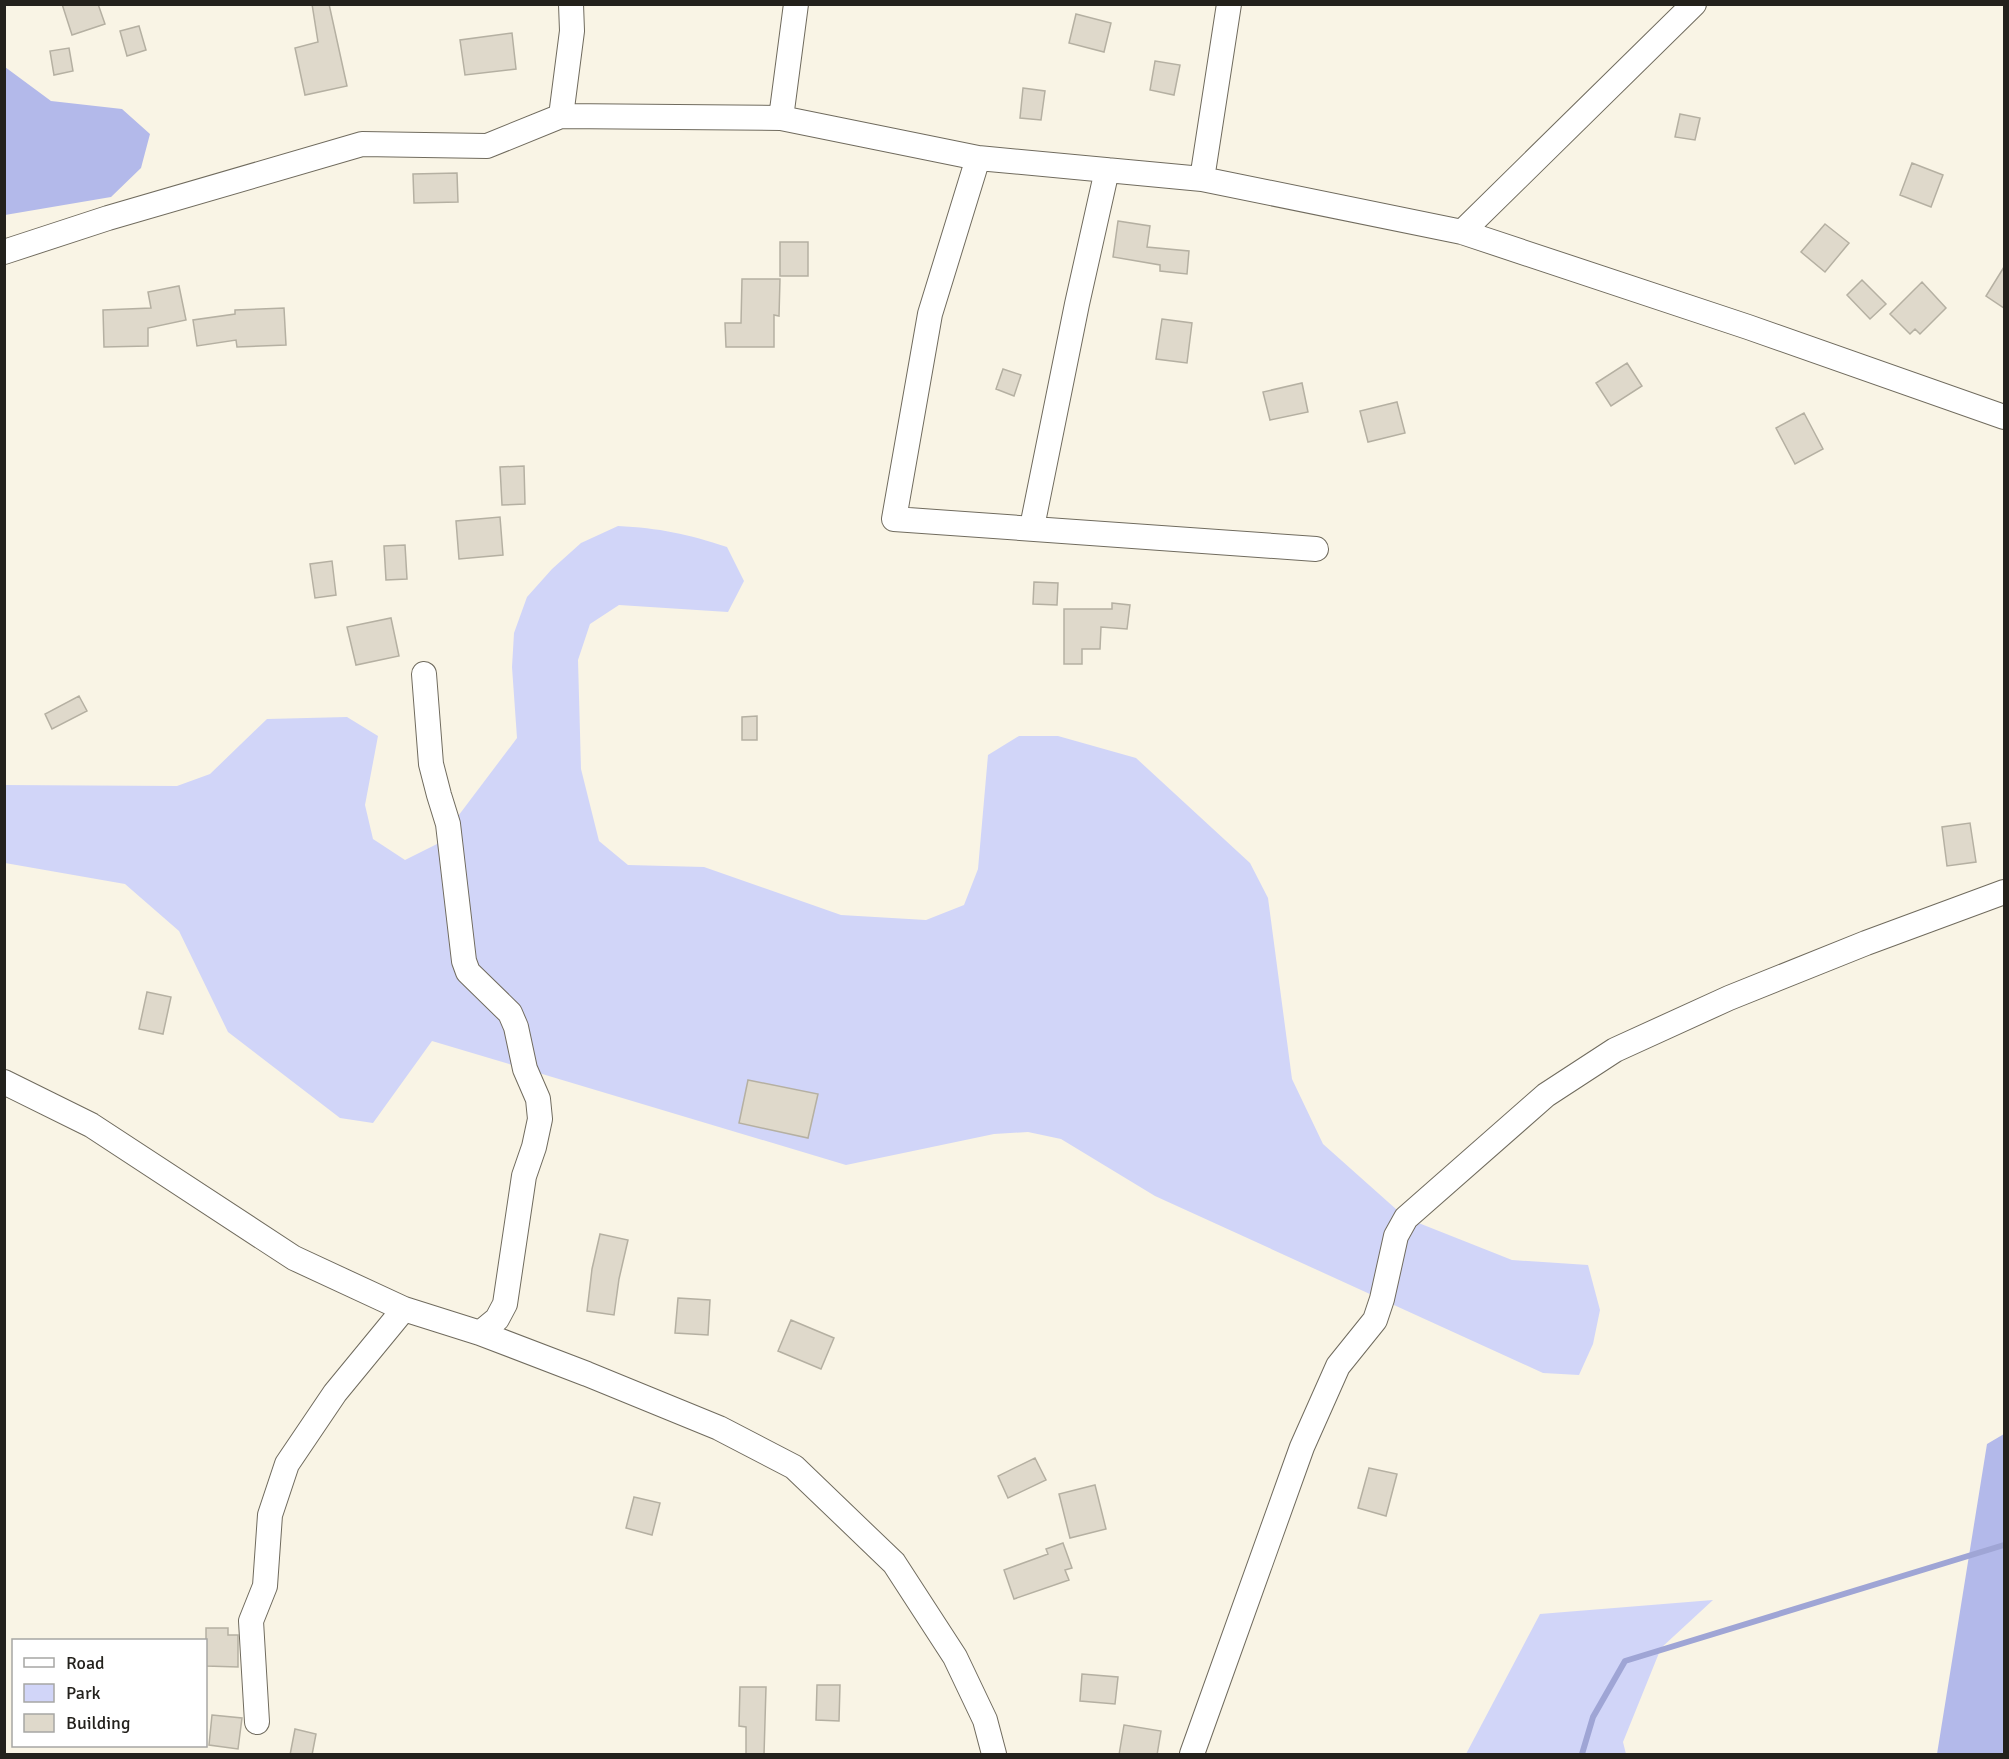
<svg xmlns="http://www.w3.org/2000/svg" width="2009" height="1759" viewBox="0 0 2009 1759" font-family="Signika,sans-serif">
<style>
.green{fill:#d1d5f8}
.forest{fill:#b3b9ea}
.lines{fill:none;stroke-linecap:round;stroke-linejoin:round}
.stream{stroke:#9fa5d5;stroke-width:6}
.building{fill:#dfd9cb;stroke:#b5b0a2;stroke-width:1.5}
.minor-casing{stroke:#706b5e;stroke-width:26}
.minor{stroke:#fff;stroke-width:24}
</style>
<rect width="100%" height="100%" fill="#f9f4e5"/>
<path class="green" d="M618 526C659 528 688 534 727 547L744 581 728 612 619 605 590 624 578 660 581 769 599 841 628 865 704 867 841 915 926 920 964 905 978 869 988 755 1019 736H1058L1136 758 1250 863 1268 898 1292 1079 1323 1144 1406 1218 1512 1260 1588 1265 1600 1310 1593 1344 1579 1375 1543 1373 1155 1196 1061 1139 1028 1132 994 1134 846 1165 432 1041 373 1123 340 1118 228 1032 179 931 125 884 5 863 4 785 177 786 210 774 267 719 347 717 378 736 365 805 373 839 405 860 437 844 517 738 512 667 514 633 527 597 552 569 581 543Z
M1713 1600 1661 1648 1623 1742 1626 1754H1466L1540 1614Z"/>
<path class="forest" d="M5 67 51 101 122 109 150 134 141 168 111 197 5 215Z
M2004 1434V1754H1937L1987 1444Z"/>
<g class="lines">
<path class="stream" d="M1582 1754 1593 1717 1625 1661 2004 1545"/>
</g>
<path class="building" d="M62 4H98L105 24 72 35Z
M312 4H329L347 86 305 95 295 48 318 42Z
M1076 14 1111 23 1104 52 1069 43Z
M139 26 146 50 127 56 120 31Z
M512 33 516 69 465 75 460 40Z
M69 48 73 71 54 75 50 51Z
M1155 61 1180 65 1174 95 1150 90Z
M1023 88 1045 91 1041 120 1020 118Z
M1680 114 1700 118 1695 140 1675 137Z
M1912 163 1943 175 1931 207 1900 195Z
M457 173 458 202 414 203 413 174Z
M1118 221 1150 226 1147 247 1189 251 1187 274 1160 271V265L1113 257Z
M1825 224 1849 243 1825 272 1801 252Z
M780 242H808V276H780Z
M2004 267V308L1986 296Z
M742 279H780L779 316 774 315V347H726L725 323H741Z
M1862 280 1886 304 1870 319 1847 295Z
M1922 282 1946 308 1920 334 1915 329 1910 334 1890 314Z
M179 286 186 320 148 328V346L104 347 103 310 151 308 148 292Z
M284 308 286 345 237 347 236 340 197 346 193 320 235 314V310Z
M1162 319 1192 323 1187 363 1156 359Z
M1627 363 1642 386 1611 406 1596 383Z
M1003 369 1021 375 1014 396 996 389Z
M1302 383 1308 412 1270 420 1263 392Z
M1397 402 1405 433 1368 442 1360 411Z
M1804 413 1823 449 1795 464 1776 428Z
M524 466 525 504 502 505 500 467Z
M500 517 503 555 459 559 456 521Z
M405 545 407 579 386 580 384 546Z
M332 561 336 595 315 598 310 564Z
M1034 582 1058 583 1057 605 1033 604Z
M1112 603 1130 605 1127 629 1101 627 1100 649H1082V664H1064V609H1112Z
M391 618 399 656 356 665 347 627Z
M79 696 87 711 52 729 45 714Z
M757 716V740H742V717Z
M1970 823 1976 862 1947 866 1942 827Z
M147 992 171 997 163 1034 139 1029Z
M748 1080 818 1094 808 1138 739 1123Z
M600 1234 628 1240 619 1279 614 1315 587 1311 592 1269Z
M678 1298 710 1300 708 1335 675 1333Z
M791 1320 834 1338 821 1369 778 1351Z
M1035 1458 1046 1480 1008 1498 998 1476Z
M1369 1468 1397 1474 1386 1516 1358 1508Z
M1095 1485 1106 1529 1070 1538 1059 1494Z
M634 1497 660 1503 652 1535 626 1528Z
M1063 1543 1072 1568 1065 1570 1069 1580 1014 1599 1004 1570 1048 1554 1046 1549Z
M206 1628H228V1635H238V1667L206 1666Z
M1082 1674 1118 1677 1115 1704 1080 1701Z
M817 1685H840L839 1721 816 1720Z
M740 1687H766L764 1755H746V1727L739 1726Z
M212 1715 242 1718 238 1749 209 1745Z
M1124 1725 1161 1731 1157 1755H1119Z
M295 1729 316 1734 312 1755H290Z"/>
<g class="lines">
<g class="minor-casing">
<path id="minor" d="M561 116 572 31 571 4
M781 118 796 4
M978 158 930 314 894 519 1316 549
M1202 179 1229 4
M1462 232 1694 4
M4 252 108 218 362 144 487 146 561 116 781 118 978 158 1202 179 1462 232 1748 327 2004 417
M1032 527 1077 304 1107 170
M424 674 431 764 439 795 448 824 464 961 468 972 510 1013 516 1027 525 1069 538 1099 540 1119 534 1147 524 1176 505 1304 497 1319 480 1333
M4 1082 91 1125 294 1258 404 1309 480 1333 587 1374 719 1428 794 1467 894 1563 955 1657 985 1720 994 1754
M257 1722 251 1621 265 1586 270 1515 287 1464 335 1393 404 1309
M1192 1754 1302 1447 1338 1366 1375 1320 1382 1299 1396 1236 1406 1218 1546 1095 1615 1050 1729 998 1866 943 2004 892"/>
</g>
<use href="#minor" class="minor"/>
</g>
<rect width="2009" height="1759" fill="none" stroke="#23211c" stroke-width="12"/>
<rect x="12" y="1639" width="195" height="108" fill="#ffffff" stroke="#a7a6a4" stroke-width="1.5"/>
<rect x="24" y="1658" width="30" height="9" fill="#ffffff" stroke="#a7a6a4" stroke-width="1.5"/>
<text x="66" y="1669" font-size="18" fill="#23211c">Road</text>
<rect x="24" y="1684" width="30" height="18" fill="#d1d5f8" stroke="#a7a6a4" stroke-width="1.5"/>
<text x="66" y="1699" font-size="18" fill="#23211c">Park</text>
<rect x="24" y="1714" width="30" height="18" fill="#dfd9cb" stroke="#a7a6a4" stroke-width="1.5"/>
<text x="66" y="1729" font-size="18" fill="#23211c">Building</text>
</svg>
